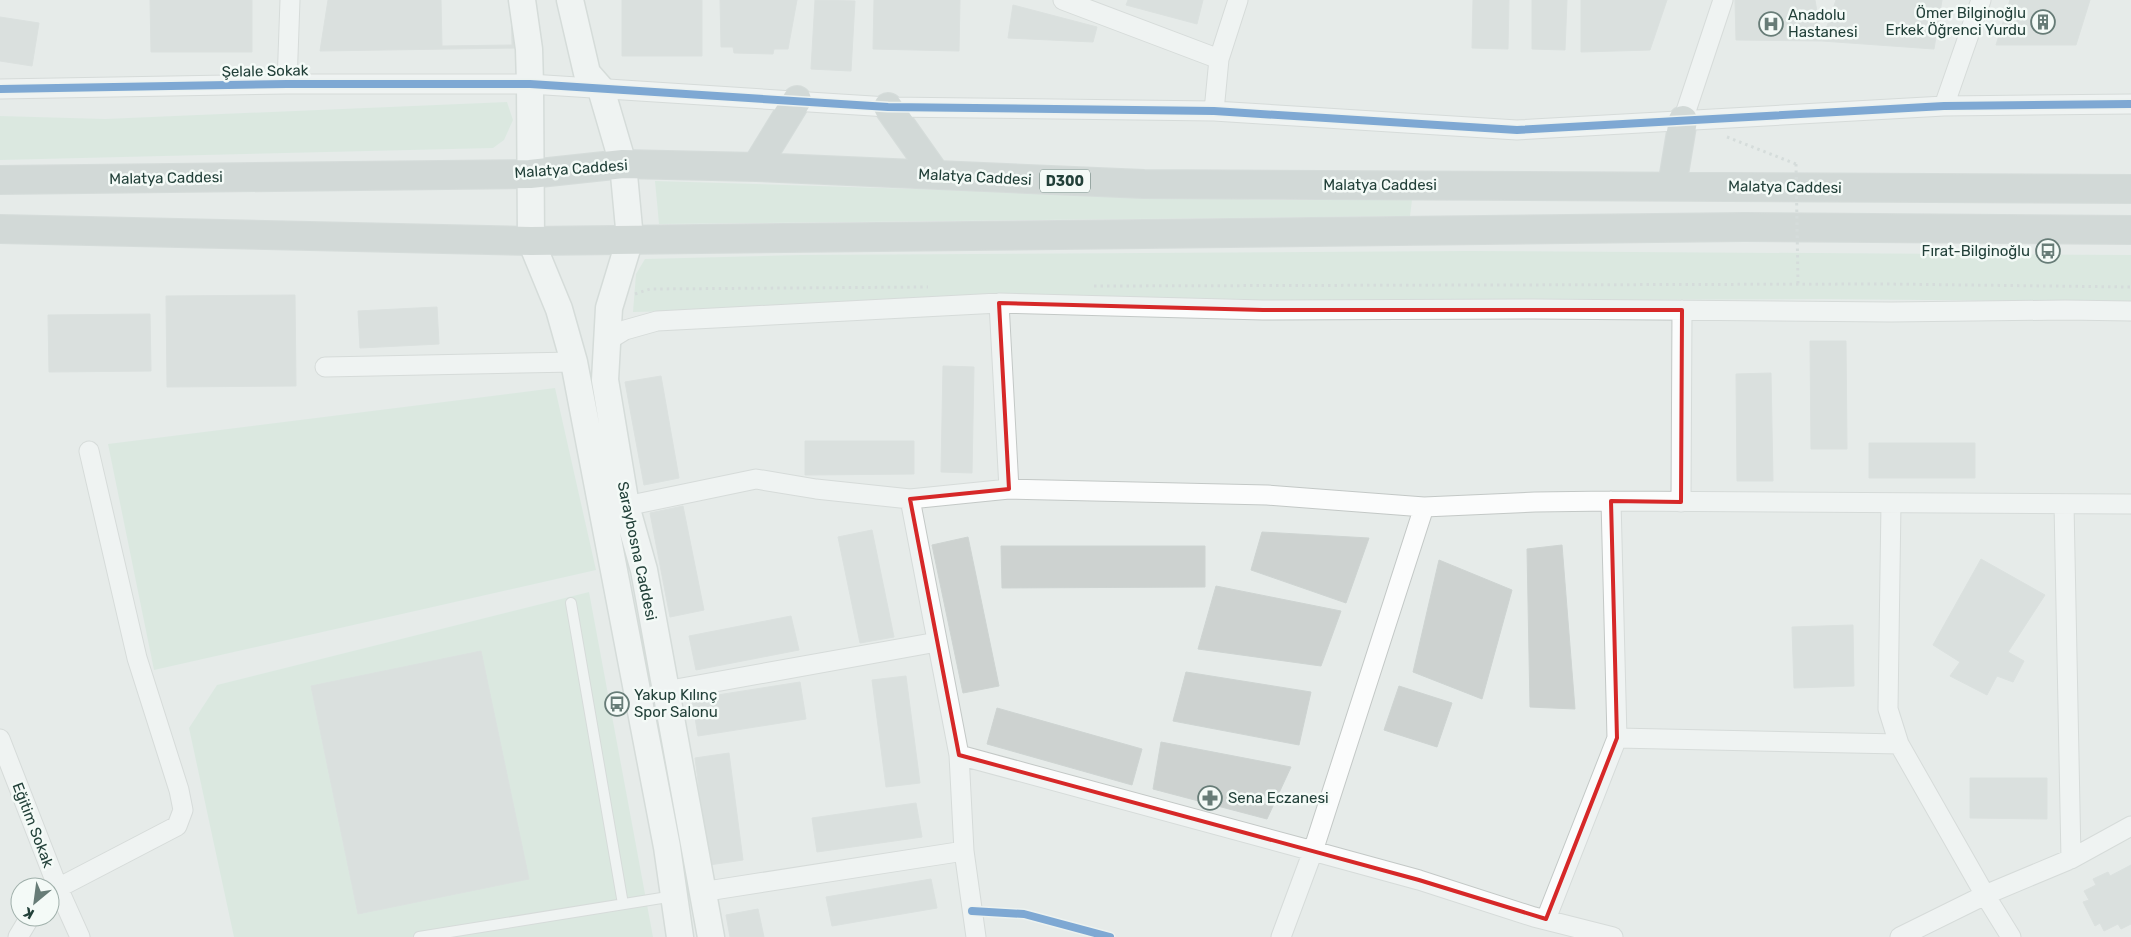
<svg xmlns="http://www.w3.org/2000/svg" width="2131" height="937" viewBox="0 0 2131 937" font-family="Rubik,sans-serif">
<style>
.green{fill:#cee5d6}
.building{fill:#cdd2d0;stroke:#ced4d2}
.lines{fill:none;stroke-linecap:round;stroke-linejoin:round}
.lane-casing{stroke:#c3c8c6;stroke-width:12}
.street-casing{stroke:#c3c8c6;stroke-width:21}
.secondary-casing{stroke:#c1c9c6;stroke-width:29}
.highway-casing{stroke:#c2cac8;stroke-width:30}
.path{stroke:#c2cbc9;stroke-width:3;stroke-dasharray:2.5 4;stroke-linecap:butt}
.lane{stroke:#fbfcfc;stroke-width:10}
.street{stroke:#fbfcfc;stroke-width:19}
.secondary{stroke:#fbfcfc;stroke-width:26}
.highway{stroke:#bbc4c2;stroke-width:28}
.path-bridge{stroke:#c2cbc9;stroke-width:3;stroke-dasharray:2.5 4;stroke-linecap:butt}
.cycleway-casing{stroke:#f4faf7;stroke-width:11}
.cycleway{stroke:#0057b8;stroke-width:8}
.marked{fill:none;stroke:#d62828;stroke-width:4;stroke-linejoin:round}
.labels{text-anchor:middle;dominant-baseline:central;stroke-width:5;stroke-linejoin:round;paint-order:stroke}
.shield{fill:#f4faf7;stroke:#617872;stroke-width:1}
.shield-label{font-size:14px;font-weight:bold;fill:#224039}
.poi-label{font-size:15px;fill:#224039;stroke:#f4faf7;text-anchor:start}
.street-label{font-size:15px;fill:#224039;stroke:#f4faf7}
</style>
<rect width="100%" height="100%" fill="#e6ebe9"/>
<path class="green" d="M507 102 513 120 504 140 493 148 0 160V116L105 119Z
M655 181 1274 200H1412L1410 216 659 224Z
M1468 251 2131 255V302L1822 299 1178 301 633 312 636 274 645 259 800 255Z
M555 388 596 570 154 670 108 444Z
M589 592 653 937H234L189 728 217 685Z"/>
<path class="building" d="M150 0H252V52H151Z
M328 0H441L442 46 512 45 511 0 517 48 320 51Z
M622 0H702V56H622Z
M720 0H797L788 49H774L773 54 734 53 733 47H721Z
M815 0 855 1 851 71 811 69Z
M874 0H960L959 51 873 49Z
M1128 0H1203L1197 24 1126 5Z
M1473 0H1509L1508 49 1472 48Z
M1532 0H1567L1565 50 1532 49Z
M1581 0H1667L1650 50 1581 52Z
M1735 0H1815L1822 41 1736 40Z
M1836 0H1942L1934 49 1822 41Z
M2010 0H2090L2076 45H1996Z
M1013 5 1097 27 1093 42 1008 38Z
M0 17 39 23 32 66 0 61Z
M295 295 296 386 167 387 166 296Z
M437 307 439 344 360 348 358 311Z
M150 314 151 371 49 372 48 315Z
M1810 341H1846L1847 449H1811Z
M943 366 974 367 972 473 941 472Z
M1771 373 1773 481H1737L1736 374Z
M661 376 679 478 644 485 625 382Z
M805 441H914V474L805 475Z
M1869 443H1975V478H1869Z
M683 506 704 610 670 617 650 513Z
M872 530 894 637 860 643 838 537Z
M1262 532 1369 538 1346 603 1251 570Z
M968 537 999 686 963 693 932 545Z
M1562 545 1575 709 1530 707 1527 549Z
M1001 546H1205V587L1002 588Z
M1981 559 2045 595 2008 652 2024 661 2013 682 1997 676 1987 695 1950 676 1960 662 1933 645Z
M1439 560 1512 590 1482 699 1413 672Z
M1216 586 1341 611 1321 666 1198 649Z
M791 616 799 650 696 670 689 636Z
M1853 625 1854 686 1794 688 1792 627Z
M481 651 529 879 358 914 311 686Z
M1186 672 1311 692 1299 745 1173 721Z
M906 676 920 783 886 787 872 680Z
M800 682 806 719 698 736 692 699Z
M1399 686 1452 703 1437 747 1384 730Z
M997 708 1142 749 1132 785 987 744Z
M1161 742 1291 767 1267 819 1153 789Z
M729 753 743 860 709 865 695 758Z
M1970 778H2047V819L1970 818Z
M916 803 922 837 817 852 812 818Z
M2131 865V924L2121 929 2118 924 2104 931 2100 923 2095 926 2083 902 2089 900 2084 891 2096 885 2093 879 2108 872 2110 876Z
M931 879 937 908 832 926 826 897Z
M758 909 764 937H730L726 915Z"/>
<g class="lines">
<g class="lane-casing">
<path id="lane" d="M571 603 623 904
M419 937 674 896"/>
</g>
<g class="street-casing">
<path id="street" d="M1063 0 1219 59
M287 84 290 0
M0 89 287 84H530L888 107 1214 111 1517 130 1944 106 2131 104
M1944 106 1981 0
M1214 111 1219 59 1238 0
M1683 120 1723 0
M999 303 1009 489
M607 341 625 330 657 321 999 303 1263 310 1534 309 1891 312 2065 310 2131 311
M325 367 574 362
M910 499 959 755 964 851 976 937
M1611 501 1617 738 1899 744
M1681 502 1682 310
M1891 503 1888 709 1899 744 1985 895 2011 937
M2064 504 2071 859
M626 506 756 479 816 489 910 499 1009 489 1267 495 1424 507 1535 502 1611 501 2131 504
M665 691 937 642
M0 739 58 888 80 937
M959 755 1313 851 1419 880 1534 917 1613 937
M701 892 964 851
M50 895 58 888 177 826 183 810 179 790 137 658 89 451
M1546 919 1617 738
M18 937 30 917
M1281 937 1313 851 1424 507
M1900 937 1985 895 2071 859 2131 826"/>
</g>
<g class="secondary-casing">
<path id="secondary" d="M522 0 529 49 530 84 531 241 559 309 574 362 667 847 680 937
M570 0 587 73 601 89 623 164 630 239 609 308 605 380 626 506 644 570 711 937"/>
</g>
<g class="highway-casing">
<path id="highway" d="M888 107 936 175
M756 167 797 100
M0 180 530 174 623 164 756 167 1144 184 2131 189
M1672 186 1683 120
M0 229 531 241 1744 227 2131 230"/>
</g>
<path class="path" d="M1727 137 1796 164
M1094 286 1885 284 2131 287
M635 294 650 289 928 287"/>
<use href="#lane" class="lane"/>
<use href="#street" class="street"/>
<use href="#secondary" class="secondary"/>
<use href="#highway" class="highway"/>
<path class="path-bridge" d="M1796 164 1798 284"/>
<g class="cycleway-casing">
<path id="cycleway" d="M0 89 287 84H530L888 107 1214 111 1517 130 1944 106 2131 104
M972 911 1024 914 1110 937"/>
</g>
<use href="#cycleway" class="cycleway"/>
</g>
<path d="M0 0H2131V937H0ZM999 303 1263 310H1682L1681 502 1611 501 1617 738 1546 919 1419 880 959 755 910 499 1009 489Z" fill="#e6ebe9" fill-opacity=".55" fill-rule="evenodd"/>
<path class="marked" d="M999 303 1263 310H1682L1681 502 1611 501 1617 738 1546 919 1419 880 959 755 910 499 1009 489Z"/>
<defs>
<g id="building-ring" transform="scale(1.25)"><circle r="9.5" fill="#f4faf7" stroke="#677c77" stroke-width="1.5"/><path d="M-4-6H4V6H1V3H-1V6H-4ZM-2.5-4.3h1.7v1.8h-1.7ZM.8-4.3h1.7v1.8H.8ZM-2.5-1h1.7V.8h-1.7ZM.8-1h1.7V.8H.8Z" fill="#677c77"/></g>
<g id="hospital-ring" transform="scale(1.25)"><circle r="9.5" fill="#f4faf7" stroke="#677c77" stroke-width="1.5"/><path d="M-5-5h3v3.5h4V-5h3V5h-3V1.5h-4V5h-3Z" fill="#677c77"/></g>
<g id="bus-ring" transform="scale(1.25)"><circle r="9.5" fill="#f4faf7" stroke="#677c77" stroke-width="1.5"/><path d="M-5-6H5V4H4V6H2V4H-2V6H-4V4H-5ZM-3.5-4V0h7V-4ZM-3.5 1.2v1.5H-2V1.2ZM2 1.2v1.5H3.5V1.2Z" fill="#677c77"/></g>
<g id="pharmacy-ring" transform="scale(1.25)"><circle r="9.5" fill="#f4faf7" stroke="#677c77" stroke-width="1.5"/><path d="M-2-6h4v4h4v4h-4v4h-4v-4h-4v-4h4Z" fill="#677c77"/></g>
</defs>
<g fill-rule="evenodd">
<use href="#building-ring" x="2043" y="22"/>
<use href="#hospital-ring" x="1771" y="24"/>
<use href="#bus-ring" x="2048" y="251"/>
<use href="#bus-ring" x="617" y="704"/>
<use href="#pharmacy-ring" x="1210" y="798"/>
</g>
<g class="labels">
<rect class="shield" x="1040" y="169.5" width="50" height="23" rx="4"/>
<g class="shield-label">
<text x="1065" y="181">D300</text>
</g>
<g class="poi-label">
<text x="2026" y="13" text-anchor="end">Ömer Bilginoğlu<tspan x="2026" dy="17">Erkek Öğrenci Yurdu</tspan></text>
<text x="1788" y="15">Anadolu<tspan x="1788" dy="17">Hastanesi</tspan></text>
<text x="2030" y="251" text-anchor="end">Fırat-Bilginoğlu</text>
<text x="634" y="695">Yakup Kılınç<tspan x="634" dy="17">Spor Salonu</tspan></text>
<text x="1228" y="798">Sena Eczanesi</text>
</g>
<g class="street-label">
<text transform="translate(265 71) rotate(-1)">Şelale Sokak</text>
<text transform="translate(571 169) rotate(-4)">Malatya Caddesi</text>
<text transform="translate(975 177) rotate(3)">Malatya Caddesi</text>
<text transform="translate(166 178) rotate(-1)">Malatya Caddesi</text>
<text x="1380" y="185">Malatya Caddesi</text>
<text transform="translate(1785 187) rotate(1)">Malatya Caddesi</text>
<text transform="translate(637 551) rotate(78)">Saraybosna Caddesi</text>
<text transform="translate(33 825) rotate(69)">Eğitim Sokak</text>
</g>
</g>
<g transform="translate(35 902) rotate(209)"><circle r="24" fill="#f4faf7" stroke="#a0b0ab"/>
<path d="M0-4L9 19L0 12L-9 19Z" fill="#677c77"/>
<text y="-8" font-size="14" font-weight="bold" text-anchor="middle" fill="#224039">K</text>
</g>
</svg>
